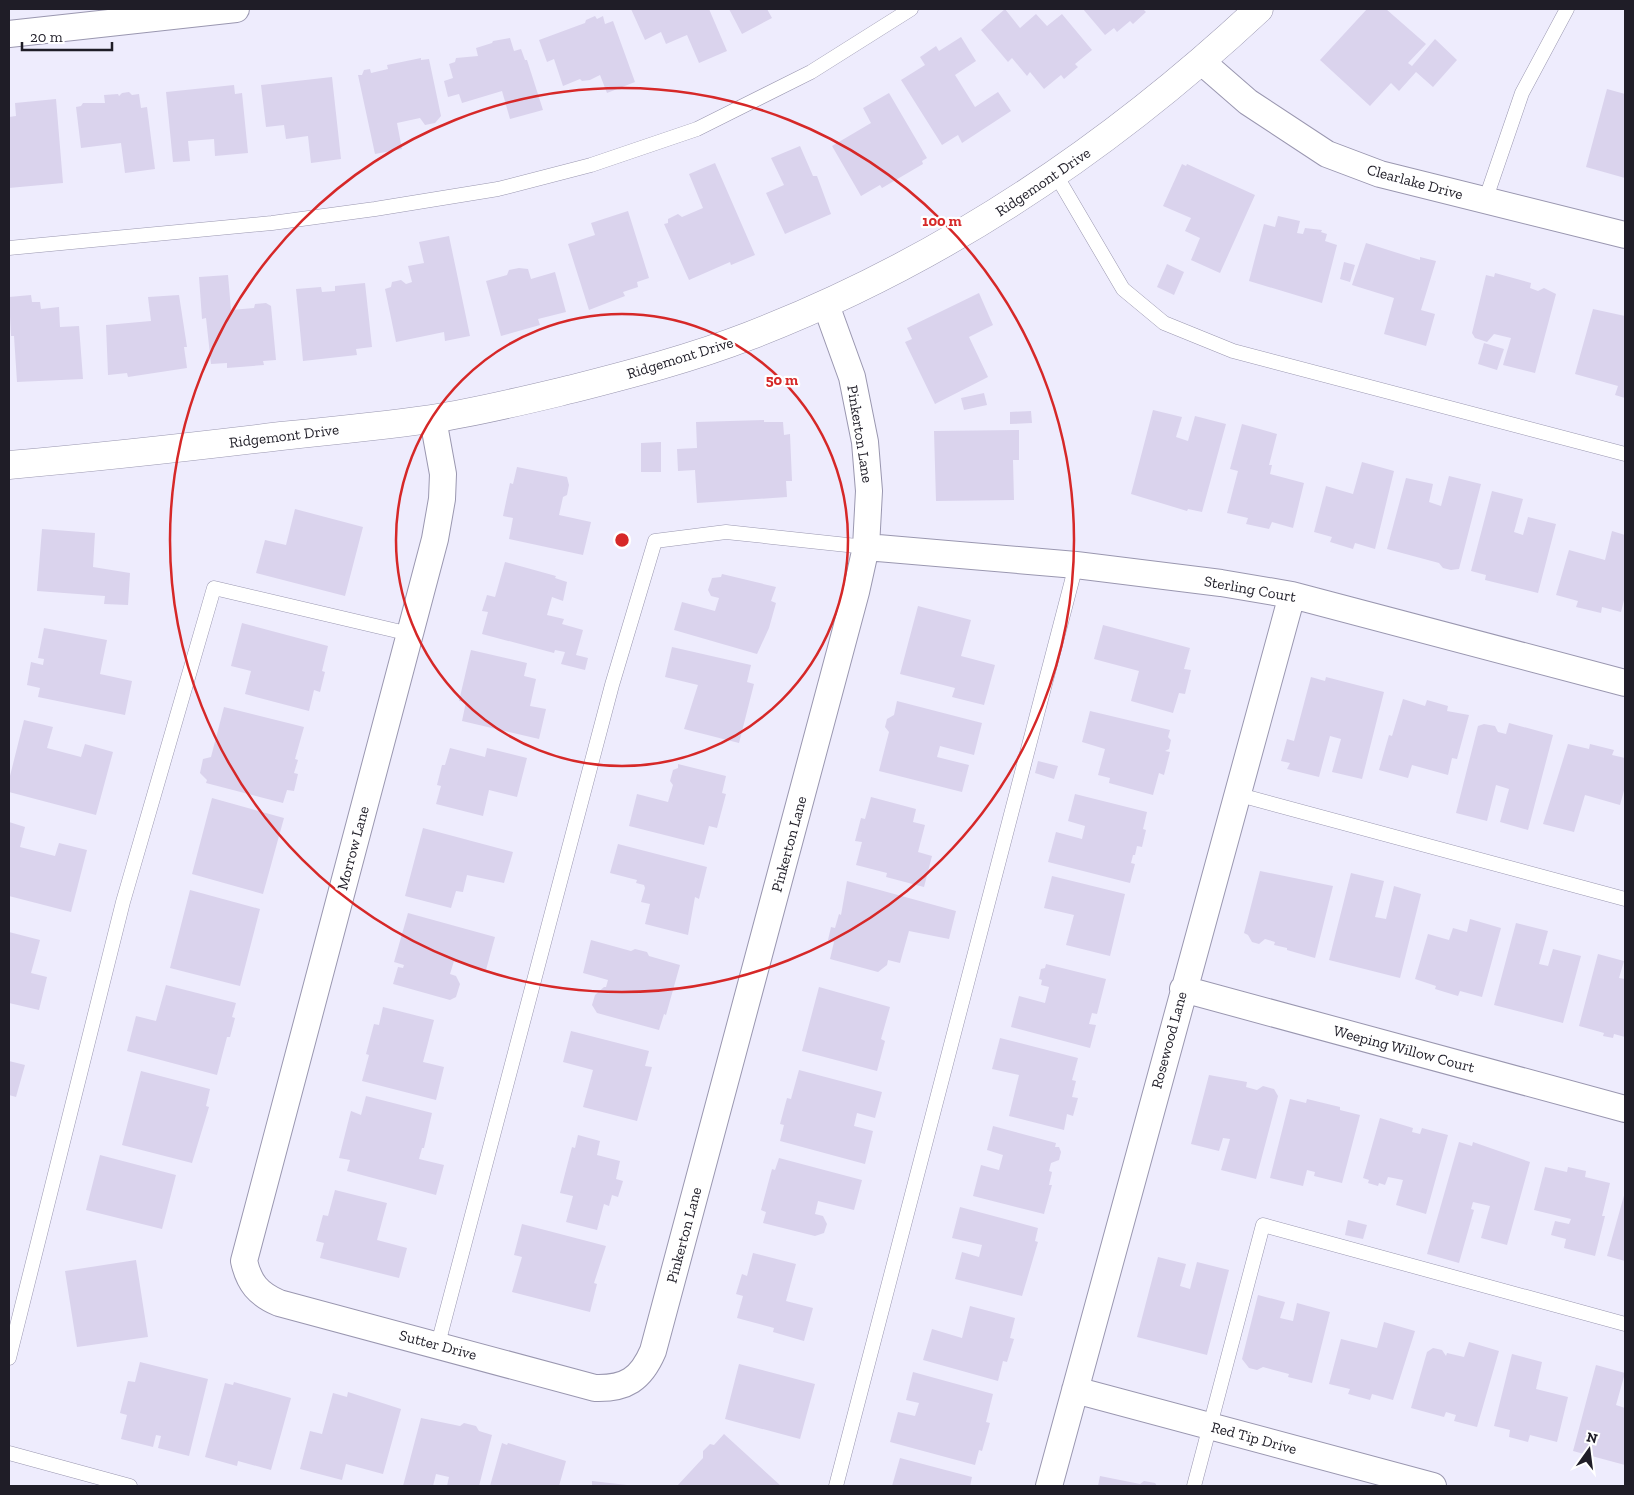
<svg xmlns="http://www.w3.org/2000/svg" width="1634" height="1495" viewBox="0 0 1634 1495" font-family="'Zilla Slab',serif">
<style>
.building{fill:#dad3ed}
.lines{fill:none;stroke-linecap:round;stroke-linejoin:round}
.service-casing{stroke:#9a97b0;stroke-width:15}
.minor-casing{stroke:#9a97b0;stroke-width:28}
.tertiary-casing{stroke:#9a97b0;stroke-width:29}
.service{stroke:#fff;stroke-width:14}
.minor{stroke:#fff;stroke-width:26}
.tertiary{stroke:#fff;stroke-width:28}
.ring{fill:none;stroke:#d62828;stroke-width:2.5}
.labels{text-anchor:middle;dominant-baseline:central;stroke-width:4.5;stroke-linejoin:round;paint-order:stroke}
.street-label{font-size:15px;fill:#1f1d27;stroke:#fff}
.centre{fill:#d62828;stroke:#fff;stroke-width:2.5}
.ring-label{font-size:15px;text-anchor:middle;font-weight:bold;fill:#d62828;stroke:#fff;stroke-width:4.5;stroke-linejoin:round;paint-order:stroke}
</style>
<rect width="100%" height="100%" fill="#eeecfd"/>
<path class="building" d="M631 9H709L727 51 699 63 687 35 666 44 661 32 645 40Z
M729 9H767L772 18 742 34Z
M1005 9 1020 28 1036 14 1047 26 1062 14 1092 50 1075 64 1078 67 1064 79 1061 75 1044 89 1030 72 1027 76 1012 58 1008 62 981 30Z
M1083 9H1143L1146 12 1133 24 1130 21 1117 32 1114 28 1105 35Z
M1367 9H1386L1426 44 1408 63 1412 66 1435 39 1457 60 1433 87 1416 72 1399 91 1391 83 1370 106 1320 60Z
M595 16 597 19 603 16 605 24 613 21 635 82 607 93 600 75 590 80 582 81 580 79 563 86 554 59 547 62 539 40 585 23 586 20Z
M961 37 976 61 955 75 975 107 998 92 1011 111 962 143 958 135 942 145 901 80 925 65 920 57 936 46 939 51Z
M510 38 514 51 521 49 525 60H527L543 110 510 119 502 91 462 103 459 94 448 97 444 81 453 78 449 64 455 62 456 58 478 56 476 48 492 43 493 41Z
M421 58V60L429 59 441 116 435 123 425 125 420 118 397 123 402 149 375 154 358 75H362L364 70 370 69 371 73 388 69 387 65Z
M332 77 341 159 311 163 308 136 286 139 284 125 266 127 261 85Z
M234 85 235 94 242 93 248 153 215 156 214 139 188 141 190 161 173 162 166 92Z
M1607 89 1625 94V178L1586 167Z
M129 92 132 95 139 94 141 108 147 107 155 169 125 173 121 143 81 148 76 107 81 106 83 103H105L104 95 118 94 119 96 122 93Z
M889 93 927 158 922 161 923 164 882 188 880 185 861 196 832 146 871 123 863 108Z
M56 99 63 183 9 188V117L16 116 15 103Z
M800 146 813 176H817L831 214 785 234 766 193 784 185 771 158Z
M715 163 755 255 731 265 730 262 689 280 664 224 668 223V219L678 214 682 217 703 208 689 174Z
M1182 164 1186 166 1187 164 1255 195 1220 273 1191 260 1200 238 1185 231 1191 218 1163 206Z
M628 211 649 278 637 282 638 287 623 292 625 296 589 310 568 244 595 235 591 223Z
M1278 216 1300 221 1297 233 1303 234 1305 228 1322 230 1321 232 1327 234 1325 241 1337 245 1322 303 1249 281 1264 224 1275 227Z
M449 236 470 336 445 341 444 332 396 342 385 289 391 287 392 282 401 280 406 284 412 282 408 266 424 263 419 242Z
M1366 243 1420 260V257L1436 261 1421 310 1435 314 1426 346 1384 334 1394 298 1352 285Z
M1344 262 1355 265 1350 282 1340 279Z
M1167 264 1184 272 1174 295 1157 287Z
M519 268 528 269 531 279 555 272 566 312 538 319 540 325 501 336 486 281 507 275 509 270Z
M1495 273 1531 283 1530 288 1538 291 1544 288 1556 294 1535 373 1503 365 1511 338 1494 334 1487 342 1475 338 1472 333 1486 275 1494 277Z
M228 275 231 310 254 308 255 304 266 303 271 306 276 360 263 361 264 365 227 368V363L211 364 206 318 202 319 199 277Z
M365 283 372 347 356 349 357 355 303 361 296 289 321 287 322 292 335 291V286Z
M979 293 993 325 969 337 988 377 935 404 905 342 912 339 907 328Z
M31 295 32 302H40L41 309 59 307 60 327 79 326 83 379 17 382 14 336H11L9 297Z
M179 295 187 347H184L187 368 128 377 127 373 108 375 106 325 151 321 148 297Z
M1593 309 1625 316V398L1615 395 1618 386 1575 374Z
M1484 343 1504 349 1497 370 1478 364Z
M984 393 987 405 964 410 961 398Z
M1153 410 1182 417 1176 437 1188 441 1195 416 1226 424 1202 512 1188 509 1187 511 1131 494Z
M1031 411 1032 423 1010 424V412Z
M764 420V422H783L784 435 790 434 792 481H786L787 497 697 503 695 470 678 471 677 449 697 448 696 422Z
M1242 424 1277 434 1269 465H1272L1270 474 1304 483 1293 528 1272 522 1269 529 1246 524 1248 518 1227 513 1238 471 1230 469Z
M1019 430V460H1013L1014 500 936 501 934 431Z
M661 442V472H641V443Z
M1362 462 1394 471 1375 549 1355 543 1353 549 1330 542 1332 537 1314 532 1326 486 1353 494Z
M517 467 567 477 569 485 567 495 563 497 559 515 591 522 583 555 509 539 513 518 503 516 510 483 513 484Z
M1449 476 1481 484 1459 569 1451 570 1443 568 1439 563 1387 549 1406 478 1433 484 1429 502 1441 506Z
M1492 491 1523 499 1514 532 1523 535 1528 517 1556 524 1538 593 1485 580 1486 575 1471 571Z
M295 509 363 527 345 596 256 573 265 540 286 545Z
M42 529 95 533 93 567 130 573 128 605 104 604 105 596 37 591Z
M1612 531 1625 535V596L1621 612 1602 607 1601 613 1576 607 1578 601 1556 595 1569 550 1605 560Z
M505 562 556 576 555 578 567 582 563 601 552 597 547 615 564 619 562 624 583 630 576 655 588 658 585 670 561 664 565 652 555 650 554 653 482 634 488 612 482 611 487 595 495 597Z
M722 574 776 587 771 601 776 603 769 628 757 654 674 630 682 602 715 611 719 598 711 596 708 590 712 578 721 577Z
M918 606 971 620 961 656 995 665 984 705 952 697 955 688 900 674Z
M242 623 328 646 322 671 325 672 320 692 314 690 309 711 245 694 251 671 231 666Z
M1103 625 1190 648 1184 669 1191 670 1185 694 1179 693 1173 713 1131 701 1139 671 1094 659Z
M44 628 107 640 100 674 132 681 125 715 38 697 40 688 27 685 31 662 43 665 44 659 38 658Z
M672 647 751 665 747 682 754 684 739 743 684 729 698 685 665 677Z
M471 650 527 663 524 676 536 679 530 706 546 709 539 739 462 721 466 702 459 701Z
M1311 677 1325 681 1326 677 1384 692 1362 779 1332 772 1341 739 1330 736 1319 777 1287 769 1290 763 1281 761 1287 739 1294 741Z
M1403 699 1425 706 1427 700 1448 706 1447 711 1469 715 1457 759 1452 758 1448 775 1412 765 1408 778 1379 770 1389 735 1392 736Z
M897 701 982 723 974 755 940 746 937 757 969 765 962 792 879 771 889 732 885 727 887 719 894 715Z
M224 707 304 727 295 759 298 760 294 773 298 774 294 791 287 790 283 803 206 783 207 780 200 773 203 759 211 757Z
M1090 711 1170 730 1168 737 1171 740 1169 749 1165 751 1170 752 1164 775 1159 773 1153 795 1109 783 1110 778 1098 775 1105 749 1082 742Z
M24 720 53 727 47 748 81 757 85 744 113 752 96 815 9 792V780Z
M1509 723 1553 735 1528 830 1500 822 1509 789 1496 785 1487 821 1456 813 1478 726 1484 724 1495 726 1498 732 1506 734Z
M1568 744 1589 749 1590 744 1614 750 1612 755 1625 758V787L1620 805 1585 795 1574 832 1543 824Z
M450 748 485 757 487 748 527 758 517 797 489 790 483 816 436 804 441 786 437 785 442 765H445Z
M1038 761 1058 766 1054 779 1035 773Z
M678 764 726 776 722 793 726 794 717 828 709 826 704 845 629 826 637 794 668 802 673 785 670 781 673 770 678 768Z
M1075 794 1147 812 1143 829 1146 830 1142 847 1137 846 1135 855H1133L1131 863 1135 864 1130 883 1048 862 1056 832 1082 839 1085 826 1068 821Z
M871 797 916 809 913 822 925 825 918 852 932 856 924 887 886 877 887 873 856 865 862 842 855 841 861 818 865 819Z
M212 798 284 818 263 894 192 874Z
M9 822 25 827 20 847 55 856 59 843 87 850 71 912 9 896Z
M423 828 513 852 504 883 467 875 463 892 456 891 451 908 405 896Z
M618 844 707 867 699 899 695 897 688 935 645 924 650 904 641 902 645 888 644 885 636 883 637 880 610 873Z
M1260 871 1333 886 1315 958 1287 950V948L1274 945 1275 942 1265 939 1259 944 1252 942 1248 935 1244 933Z
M1351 873 1384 881 1375 917 1386 919 1394 886 1421 894 1400 978 1329 960Z
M1052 876 1125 894 1110 956 1066 945 1074 915 1044 908Z
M847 881 956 911 949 939 909 931 900 963 888 960 887 965 878 972 830 959 834 942 828 940 831 927 835 928 839 914 841 915Z
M190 890 260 909 240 986 170 968Z
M408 913 495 937 486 970 454 961 450 974 456 976 460 984 456 997 450 1000 393 984 398 967 403 968 404 965 394 962Z
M1470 919 1501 928 1482 997 1460 991 1458 996 1435 989 1436 986 1415 979 1428 934 1449 940 1453 928 1467 932Z
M1516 923 1548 931 1539 964 1548 966 1553 949 1581 956 1563 1023 1494 1005Z
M9 932 40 940 31 973 47 977 39 1010 9 1003Z
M591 940 631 951 635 949 647 952 649 956 680 965 666 1015 664 1014 659 1030 597 1013 592 1005 595 995 604 987H606L608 980 583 973Z
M1598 954 1624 961 1619 978 1625 979V1037L1614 1034 1613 1038 1603 1036 1604 1033 1579 1026Z
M1046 964 1106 979 1097 1014 1092 1013 1089 1024 1096 1025 1090 1048 1011 1027 1019 996 1045 1003 1049 987 1041 985 1042 980 1039 979 1041 969 1045 968Z
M166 985 236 1003 232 1017 235 1018 230 1037H227L217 1075 127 1051 136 1016 156 1021Z
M819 987 890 1007 881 1039 885 1041 877 1071 802 1051Z
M383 1007 434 1020 423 1062 444 1067 436 1100 362 1081 369 1055 366 1054 374 1024 379 1025Z
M571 1031 649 1051 645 1066 652 1067 637 1121 583 1107 593 1070 563 1062Z
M1000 1038 1078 1058 1072 1080 1076 1081 1072 1097 1078 1098 1073 1116 1067 1114 1064 1130 1009 1116 1019 1075 992 1069Z
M9 1061 25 1065 16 1097 9 1095Z
M799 1070 882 1092 875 1118 857 1113 854 1126 873 1131 865 1164 780 1141 784 1125 780 1124 787 1098 791 1099Z
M141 1071 210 1089 206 1106 209 1107 192 1163 122 1145Z
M1209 1075 1247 1082 1246 1087 1257 1090 1263 1086 1274 1089 1278 1096 1256 1179 1221 1170 1230 1139 1223 1138 1219 1151 1191 1144Z
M366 1096 432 1113 424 1148H422L419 1159 444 1165 436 1195 347 1171 350 1160 339 1158 351 1111 361 1115Z
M1290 1099 1306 1103 1307 1099 1340 1107V1110L1360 1115 1342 1183 1314 1176 1315 1172 1307 1170 1303 1186 1270 1178Z
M1380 1118 1413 1128 1412 1132 1420 1134 1422 1128 1448 1135 1426 1214 1396 1205 1403 1180 1388 1177 1385 1185 1379 1183 1378 1186 1368 1183 1369 1180 1363 1178Z
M993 1126 1056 1143 1055 1147H1059L1061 1152 1059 1160 1051 1163 1049 1171 1052 1172 1049 1185H1052L1044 1214 973 1196 981 1165 999 1170 1003 1155 987 1150Z
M578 1135 600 1141 597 1155 620 1161 616 1179 623 1181 618 1197 612 1195 609 1206 604 1204 597 1230 566 1222 573 1196 560 1193 572 1147 575 1148Z
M1459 1142 1472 1146 1473 1142 1530 1162 1507 1245 1481 1238 1490 1206 1473 1202 1471 1209 1474 1210 1459 1263 1427 1254Z
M100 1155 176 1175 162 1229 86 1210Z
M779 1158 862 1180 854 1210 818 1201 815 1214 823 1216 827 1224 824 1233 815 1236 763 1223 766 1212 761 1210 772 1169 775 1170Z
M1545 1167 1567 1172 1568 1167 1586 1171 1585 1177 1610 1183 1602 1216H1605L1595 1256 1564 1248 1566 1239 1551 1235 1555 1221 1569 1224 1571 1219 1534 1210Z
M335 1190 387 1203 377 1240 407 1248 399 1278 320 1258 324 1243 316 1241 323 1215 328 1216Z
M1625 1192V1261L1607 1256Z
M960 1207 1038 1228 1035 1241 1038 1242 1022 1296 955 1279 962 1252 979 1257 982 1245 952 1238Z
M1348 1220 1367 1225 1363 1239 1345 1235Z
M522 1224 606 1246 594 1283 597 1284 590 1312 512 1292 522 1257 514 1255Z
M753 1253 796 1264 786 1301 813 1308 804 1341 773 1332 774 1328 737 1318 743 1296 736 1294 742 1274 747 1276Z
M1158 1257 1186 1264 1180 1286 1190 1289 1197 1262 1229 1270 1207 1355 1137 1337Z
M136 1260 148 1337 77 1347 65 1271Z
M1258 1295 1285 1302 1280 1318 1293 1321 1297 1303 1330 1312 1312 1383 1288 1377 1289 1374 1263 1367 1257 1370 1249 1368 1242 1359Z
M970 1306 1015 1318 1010 1338 1014 1339 1007 1362 1003 1361 998 1381 923 1360 932 1329 962 1338Z
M1384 1322 1415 1331 1393 1400 1372 1394 1370 1400 1348 1394 1350 1389 1329 1384 1341 1339 1377 1348Z
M1469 1342 1499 1351 1477 1427 1454 1421 1456 1415 1446 1412 1444 1417 1411 1408 1427 1352 1433 1348 1442 1350 1446 1356 1447 1353 1464 1357Z
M1512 1354 1542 1362 1536 1389 1568 1397 1557 1442 1530 1435 1528 1442 1509 1437 1510 1430 1494 1426Z
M140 1362 208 1379 189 1456 158 1448 161 1436 156 1435 153 1447 121 1439 127 1415 120 1413 128 1381 135 1382Z
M739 1364 815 1384 800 1439 725 1419Z
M1596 1365 1625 1373 1616 1405 1625 1408V1465L1573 1451Z
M913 1372 993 1394 986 1422 990 1423 982 1451 979 1450 975 1465 890 1442 898 1412 915 1416 919 1403 906 1400Z
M234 1382 291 1398 271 1470 238 1461 237 1466 205 1457 225 1383 233 1385Z
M348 1392 401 1409 383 1474 346 1464 342 1480 300 1469 310 1431 322 1434 333 1393 347 1397Z
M421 1418 460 1426 464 1423 476 1426 479 1431 492 1435 479 1486H447L449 1477 436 1474 433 1486H403Z
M724 1434 781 1486H677L703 1458V1451L710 1444 714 1445Z
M502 1443 507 1445 508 1443 566 1461 559 1486H490Z
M900 1458 972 1477 970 1486H892Z
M1100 1476 1140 1484 1144 1481 1155 1483 1157 1486H1098Z
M592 1481 627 1485V1486H592Z"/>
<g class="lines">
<g class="service-casing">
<path id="service" d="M1056 175 1123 289 1164 323 1233 351 1625 454
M1485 201 1522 93 1567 9
M9 248 272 223 375 209 498 189 591 165 697 129 811 72 911 9
M1236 794 1625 899
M438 1344 612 685 655 541 726 532 866 547
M9 1358 123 902 214 588 410 634
M9 1453 130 1486
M836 1486 1076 565
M1194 1486 1263 1225 1625 1324"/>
</g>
<g class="minor-casing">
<path id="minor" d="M9 34 236 9
M1202 62 1248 102 1327 154 1380 174 1625 235
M433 419 443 474 442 499 435 539 244 1261C249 1283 258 1294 279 1303L595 1388C626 1389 641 1379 653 1351L856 592 866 547 869 491 865 442 852 377 826 305
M866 547 1076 565 1221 583 1292 595 1625 683
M1183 989 1625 1109
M1075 1390 1433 1486
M1049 1486 1292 595"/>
</g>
<g class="tertiary-casing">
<path id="tertiary" d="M9 465C100 457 190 447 281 436 331 431 381 426 431 419 478 412 526 400 572 389 631 374 692 358 749 336 941 262 1109 149 1259 9"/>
</g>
<use href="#service" class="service"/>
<use href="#minor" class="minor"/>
<use href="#tertiary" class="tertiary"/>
</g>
<g class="ring">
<circle cx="622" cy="540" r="226"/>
<circle cx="622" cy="540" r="452"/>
</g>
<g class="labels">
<g class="street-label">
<text transform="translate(1043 182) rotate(-34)">Ridgemont Drive</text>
<text transform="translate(1415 182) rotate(15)">Clearlake Drive</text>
<text transform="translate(680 358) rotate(-17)">Ridgemont Drive</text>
<text transform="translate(860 434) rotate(81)">Pinkerton Lane</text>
<text transform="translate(284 436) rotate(-7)">Ridgemont Drive</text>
<text transform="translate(1250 589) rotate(10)">Sterling Court</text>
<text transform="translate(789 844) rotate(-75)">Pinkerton Lane</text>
<text transform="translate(353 848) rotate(-75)">Morrow Lane</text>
<text transform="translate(1169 1040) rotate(-75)">Rosewood Lane</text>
<text transform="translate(1404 1049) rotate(15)">Weeping Willow Court</text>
<text transform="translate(684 1235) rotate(-75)">Pinkerton Lane</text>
<text transform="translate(438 1345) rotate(15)">Sutter Drive</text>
<text transform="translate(1254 1438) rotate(15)">Red Tip Drive</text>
</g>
</g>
<circle cx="622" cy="540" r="8" class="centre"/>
<g class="ring-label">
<text x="942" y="226">100 m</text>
<text x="782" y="385">50 m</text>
</g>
<rect width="1634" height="1495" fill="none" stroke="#1f1d27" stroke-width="20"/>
<g transform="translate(1589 1450) rotate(14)" stroke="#ffffff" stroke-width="4" paint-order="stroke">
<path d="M0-4L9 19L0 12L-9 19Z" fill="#1f1d27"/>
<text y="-8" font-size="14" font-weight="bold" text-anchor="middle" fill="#1f1d27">N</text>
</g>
<path d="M22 42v8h90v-8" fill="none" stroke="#1f1d27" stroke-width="2.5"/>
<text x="30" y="42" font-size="15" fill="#1f1d27" stroke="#ffffff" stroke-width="4" paint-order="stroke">20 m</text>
</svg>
